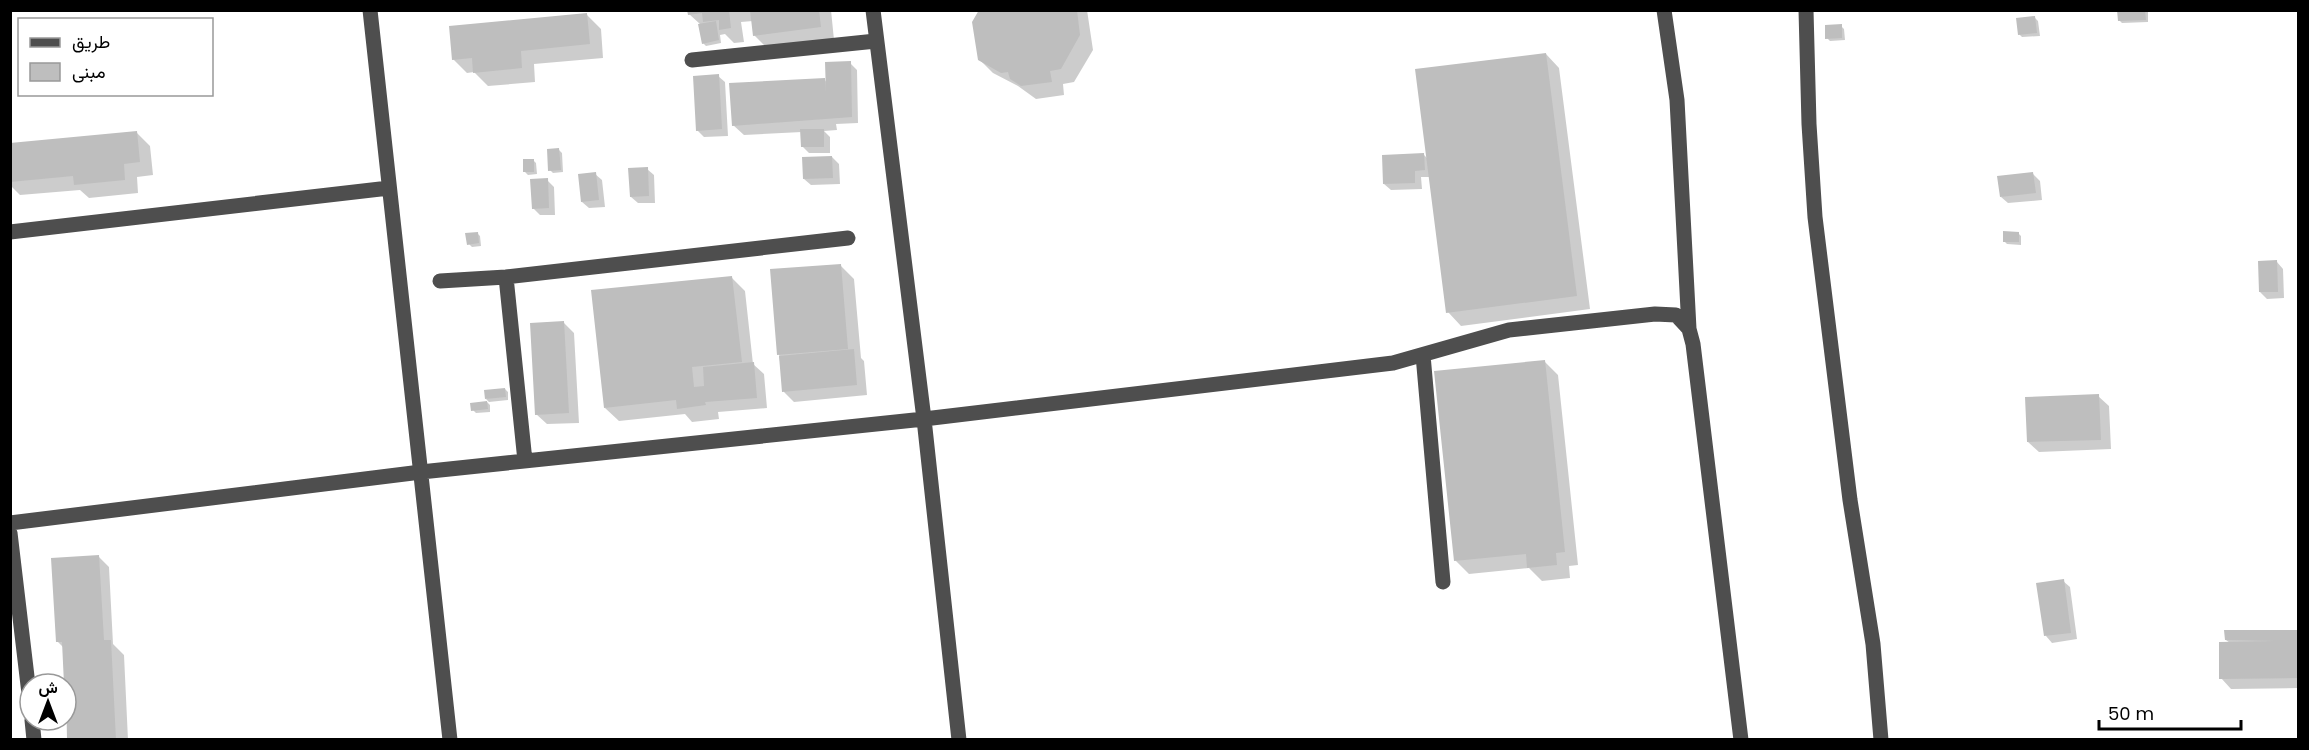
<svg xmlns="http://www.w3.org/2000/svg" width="2309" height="750" viewBox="0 0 2309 750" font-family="Poppins,Vazirmatn,sans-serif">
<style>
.shadow{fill:#0003}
.building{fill:#bebebe}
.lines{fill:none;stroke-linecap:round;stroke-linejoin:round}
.minor{stroke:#4e4e4e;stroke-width:15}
</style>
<rect width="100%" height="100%" fill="#fff"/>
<path class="shadow" d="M689 10H831L834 40 768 49 754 35 753 21 741 22 744 42 734 43 725 34 720 35 721 43 706 46 703 43 700 24 689 14Z
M980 10H1087L1093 50 1074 82 1063 84 1064 95 1036 99 1018 86 993 73 979 59Z
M2119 10H2148V22L2122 23 2119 20Z
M587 15 601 29 603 58 534 64 535 82 488 86 474 72 467 73 453 59Z
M2035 18 2038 21 2040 36 2022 37 2019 34Z
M1841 26 1844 29 1845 40 1830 41 1827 38Z
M1546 54 1559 68 1590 309 1461 326 1448 312 1430 177H1421L1422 189 1391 190 1384 184 1424 155 1428 159Z
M850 63 857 70 858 123 836 124 837 130 824 131 830 137V153H809L802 146V132L744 135 733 125 824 79 827 83Z
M718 76 725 82 728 136 704 137 697 130Z
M136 132 150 146 153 175 137 177 138 193 89 198 80 190 20 195 10 185V144Z
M559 150 562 153 563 172 553 173 550 170Z
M832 157 839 164 840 184 811 185 804 179Z
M533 160 536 163 537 174 528 175 525 172Z
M647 169 654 175 655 203H638L631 197Z
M595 174 602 180 605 207 589 208 582 202Z
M2033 174 2040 181 2042 200 2008 203 2001 197Z
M547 180 554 187 555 215H540L533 208Z
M477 233 480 236 481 246 472 247 469 244Z
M2018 233 2021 236V245L2007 244 2004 241Z
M2277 262 2283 269 2284 298 2267 299 2260 292Z
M840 265 854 279 861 358 864 361 867 395 794 402 784 392 779 354Z
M732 278 745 291 753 364 764 374 767 408 718 412 719 419 692 422 685 414 619 421 605 408Z
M564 323 574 333 579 423 547 424 536 414Z
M1544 361 1558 375 1578 565 1569 566 1570 578 1542 581 1529 568 1469 574 1455 560Z
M505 389 508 392V400L489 402 486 399Z
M2098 396 2109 406 2111 449 2039 452 2028 442Z
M487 402 490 405V412L476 413 473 410Z
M99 557 109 567 113 644 124 655 128 740H69L64 648 57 641Z
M2063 581 2070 587 2077 639 2052 643 2046 636Z
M2298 631V688L2231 689 2221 678 2230 643 2226 640V632Z"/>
<path class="building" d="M687 10H729L731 28 719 30V20L703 22 702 13 688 15Z
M750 10H819L821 27 753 36Z
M979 10H1077L1080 35 1061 69 1050 71 1052 82 1021 86 1010 79 1008 72 1001 73 978 60 972 22Z
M2117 10H2145L2146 20 2118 21Z
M587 13 590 44 521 51 522 68 473 73 472 58 452 60 449 26Z
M2035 16 2037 33 2018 35 2016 18Z
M716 21 719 40 702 44 698 24Z
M1842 24V38L1825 39V25Z
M1546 53 1577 296 1446 313 1415 69Z
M851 61 852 117 732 126 729 83 825 78 826 93 825 62Z
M719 74 722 129 696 131 693 76Z
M800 129H824V147H801Z
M137 131 140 162 124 164 125 180 74 185 73 176 10 182V143Z
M559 148 561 170 548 171 547 149Z
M1424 153 1425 170 1415 171V183L1383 184 1382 155Z
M832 156 833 178 803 179 802 157Z
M523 159H534V172H523Z
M648 167 649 196 630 197 628 168Z
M596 172 599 200 581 202 578 174Z
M2033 172 2036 193 2000 197 1997 176Z
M548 178 549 208 532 209 530 179Z
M2003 231 2019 232V242H2003Z
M478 232 479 243 467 245 465 233Z
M2277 260 2278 292H2259L2258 261Z
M841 264 848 349 777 355 770 269Z
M732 276 742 362 692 367 694 387 704 386 703 367 754 362 757 398 705 402 706 405 677 409 676 400 604 408 591 290Z
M564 321 569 413 535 415 530 323Z
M854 349 857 385 782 392 779 356Z
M1545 360 1565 552 1556 553 1557 565 1527 568 1526 554 1454 561 1434 371Z
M505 388 506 397 485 399 484 390Z
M2099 394 2101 440 2027 442 2025 397Z
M487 401 488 409 471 411 470 403Z
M99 555 104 640H111L116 740H67L66 684H64L62 642H56L51 558Z
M2064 579 2071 633 2044 636 2036 583Z
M2224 630H2298V678L2219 679V642L2275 641 2225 640Z"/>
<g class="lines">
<path class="minor" d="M370 10 450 740
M873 10 924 419 959 740
M1664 10 1677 100 1689 329 1693 344 1741 740
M1806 10 1809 124 1815 217 1850 500 1873 644 1881 740
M692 60 876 41
M10 232 389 188
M506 277 525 461
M440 281 506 277 848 238
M1423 355 1443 582
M10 523 421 472 924 419 1393 363 1509 330 1655 314 1676 315 1689 329
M10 533 30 702
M32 720 34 740"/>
</g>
<rect width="2309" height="750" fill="none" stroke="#000000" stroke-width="24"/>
<rect x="18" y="18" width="195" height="78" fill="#ffffff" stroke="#999999" stroke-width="1.5"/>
<rect x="30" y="38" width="30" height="9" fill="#4e4e4e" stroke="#999999" stroke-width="1.5"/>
<text x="72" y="48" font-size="18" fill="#000000">طريق</text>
<rect x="30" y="63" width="30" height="18" fill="#bebebe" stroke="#999999" stroke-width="1.5"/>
<text x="72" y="78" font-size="18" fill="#000000">مبنى</text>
<g transform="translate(48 702)"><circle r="28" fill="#ffffff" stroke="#999999" stroke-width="1.5"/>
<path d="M0-4.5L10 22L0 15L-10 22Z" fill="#000000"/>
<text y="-9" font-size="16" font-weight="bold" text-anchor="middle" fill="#000000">ش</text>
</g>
<path d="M2099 720v9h142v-9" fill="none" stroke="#000000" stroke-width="3"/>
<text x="2108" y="720" font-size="18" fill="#000000" stroke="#ffffff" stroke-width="4.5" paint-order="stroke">50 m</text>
</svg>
